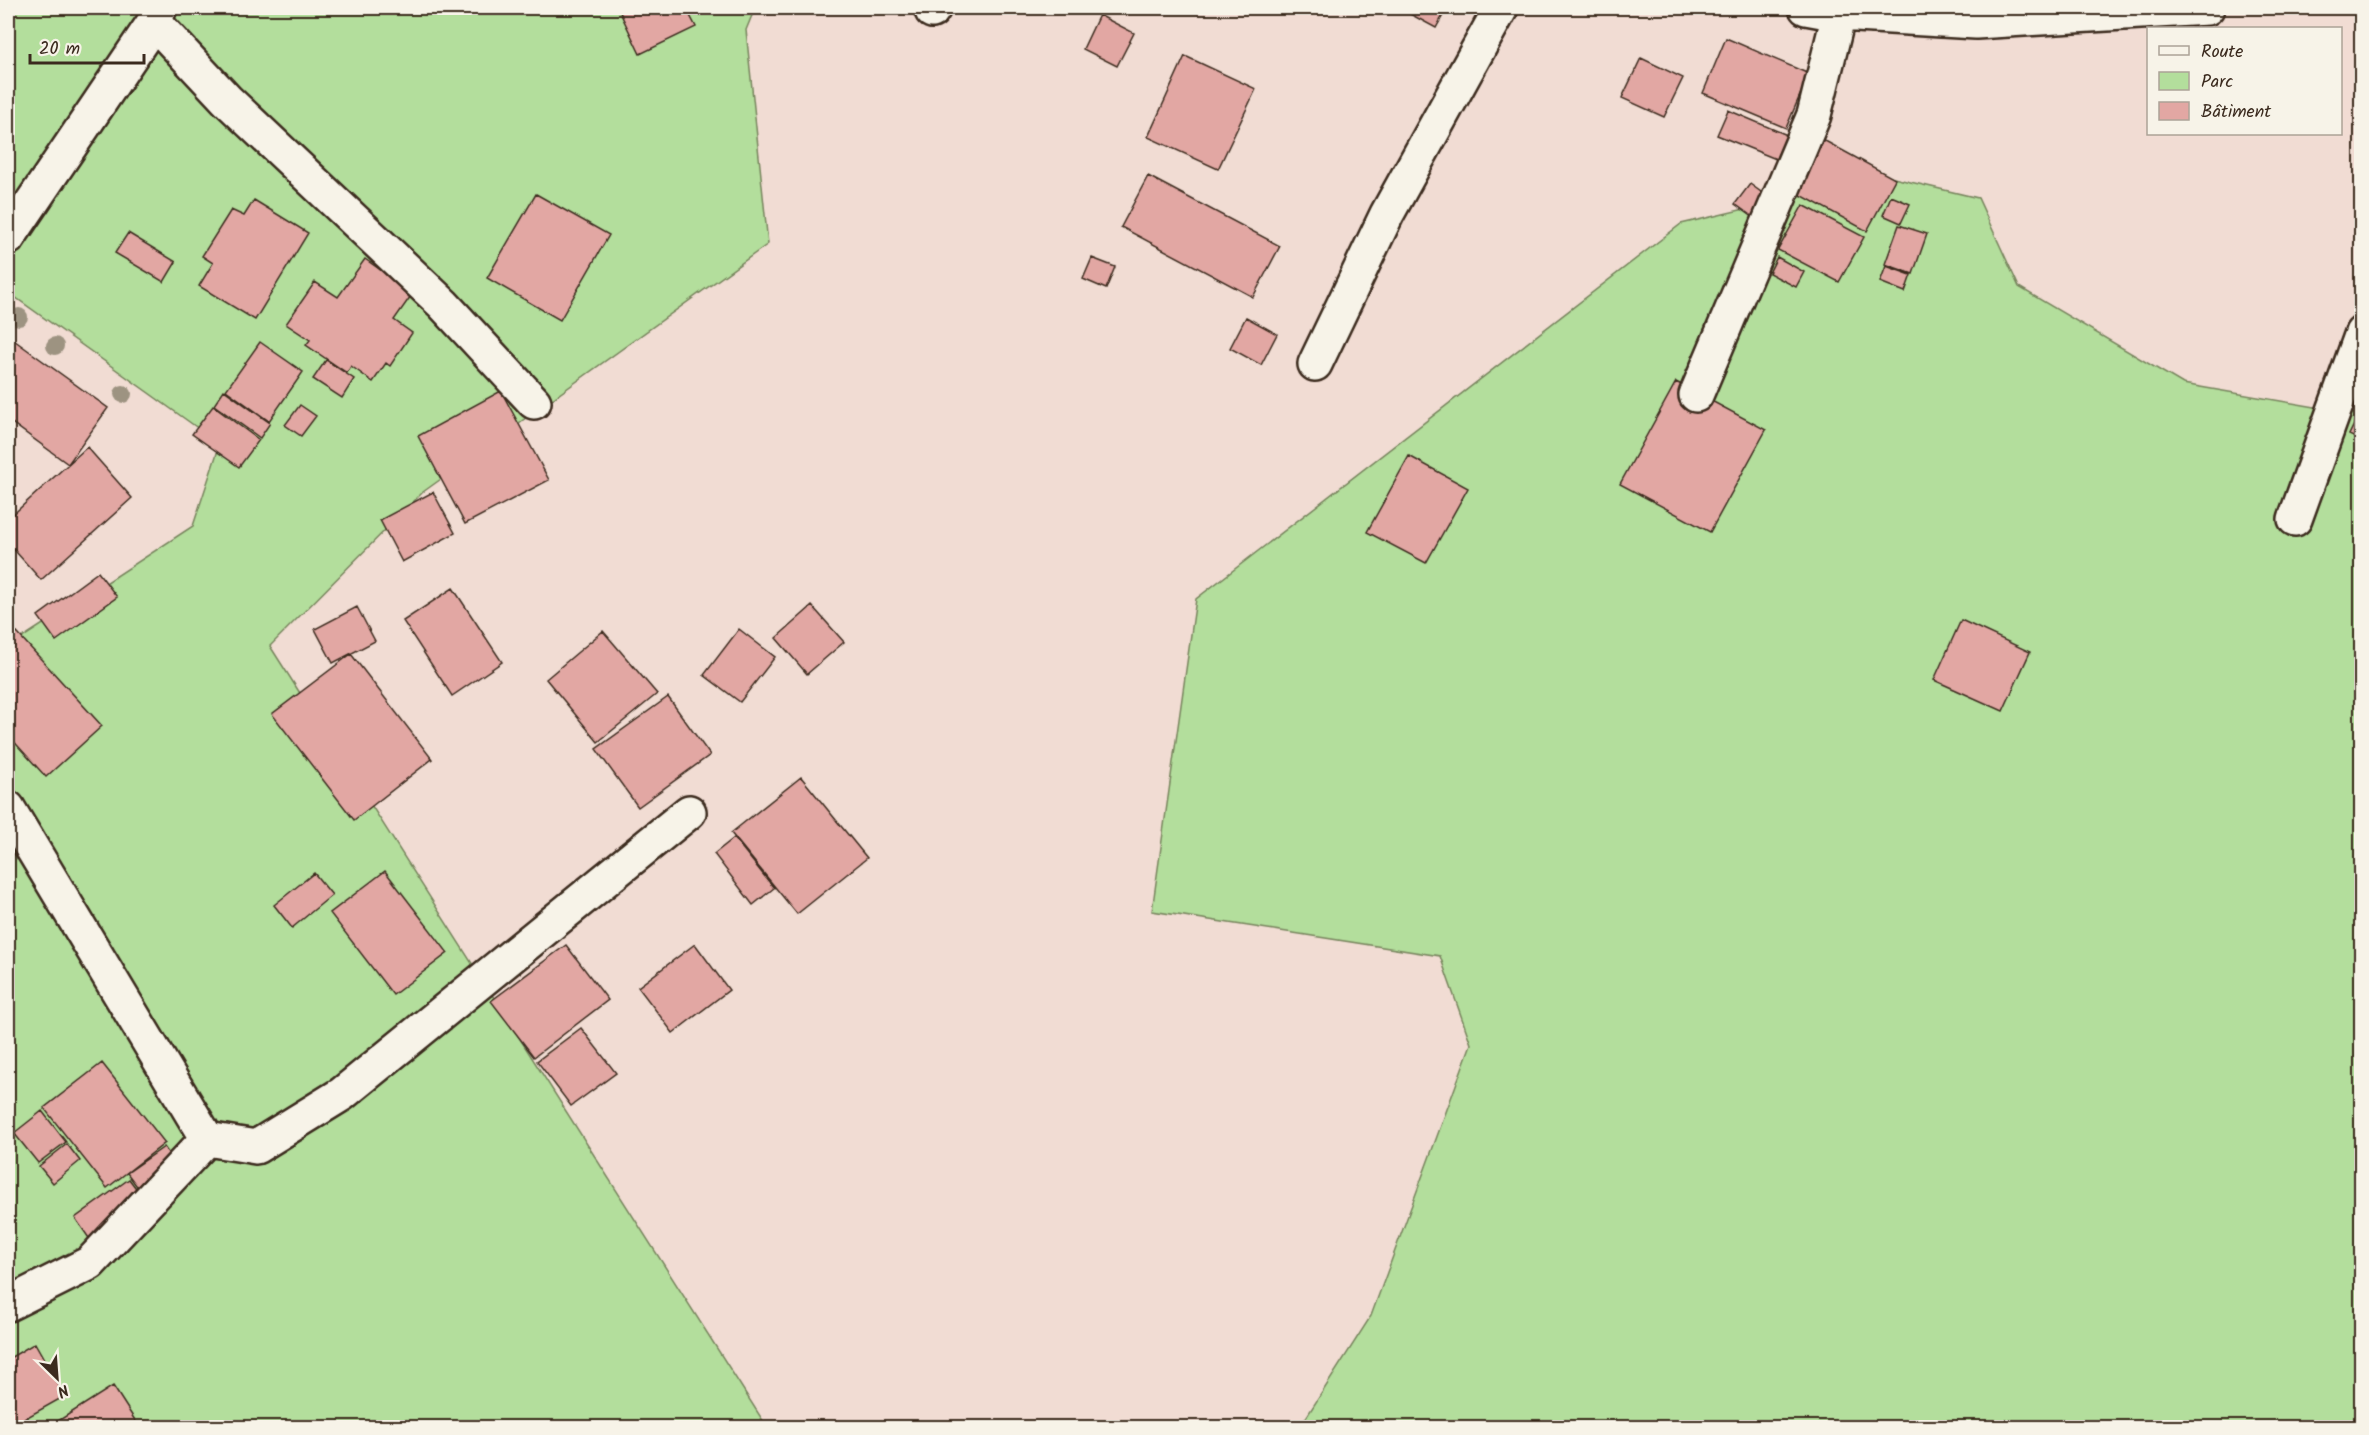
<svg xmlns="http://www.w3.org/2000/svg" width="2369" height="1435" viewBox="0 0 2369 1435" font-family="Kalam,sans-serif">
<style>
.green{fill:#b3de9c;stroke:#77845d;stroke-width:1.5}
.building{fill:#e2a7a3;stroke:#3b2a1e;stroke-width:1.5}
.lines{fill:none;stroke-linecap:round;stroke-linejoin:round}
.minor-casing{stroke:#3b2a1e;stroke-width:38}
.tertiary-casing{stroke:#3b2a1e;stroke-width:38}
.minor{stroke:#f7f3e8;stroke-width:33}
.tertiary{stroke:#f7f3e8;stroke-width:33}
.tree{fill:#9d9381}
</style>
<rect width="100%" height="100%" fill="#f1dcd3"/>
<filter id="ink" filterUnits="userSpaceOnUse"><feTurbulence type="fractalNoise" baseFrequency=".0167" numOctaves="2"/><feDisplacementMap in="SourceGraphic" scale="12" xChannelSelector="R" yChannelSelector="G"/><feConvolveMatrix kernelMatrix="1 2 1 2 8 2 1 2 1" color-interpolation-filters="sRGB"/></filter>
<g filter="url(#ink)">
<path class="green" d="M8 8H755L746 30 768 244 423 492 270 646 767 1427H8V647L193 526 220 444 8 292Z
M1885 176 1978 198 2019 287 2183 384 2361 415V1427H1300L1371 1316 1471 1044 1440 956 1152 911 1196 599 1681 224Z"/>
<path class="building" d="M618 8H686L696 27 640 54Z
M1399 8H1447L1436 28Z
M1099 15 1134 33 1117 66 1083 49Z
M1726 38 1809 74 1786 128 1703 93Z
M1185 56 1256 89 1218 169 1148 137Z
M1641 58 1683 78 1664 117 1622 98Z
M1728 110 1787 135 1776 159 1717 135Z
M1816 136 1895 179 1867 231 1788 188Z
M1148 176 1280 246 1253 297 1121 227Z
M1750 184 1772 200 1757 220 1735 204Z
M536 194 609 235 560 320 487 278Z
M1891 196 1910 204 1901 223 1883 215Z
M254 200 308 233 255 320 199 286 213 263 202 256 231 210 244 216Z
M1803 205 1864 237 1839 282 1778 250Z
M1899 225 1927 234 1913 274 1885 264Z
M128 233 176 262 164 282 115 253Z
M1777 257 1804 272 1796 287 1769 273Z
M1092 258 1115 267 1106 289 1083 279Z
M365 259 413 293 394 320 412 333 390 366 386 363 373 382 351 366 347 373 306 345 310 340 286 324 315 282 338 297Z
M1886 266 1911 275 1905 292 1880 282Z
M1246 317 1277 334 1261 365 1230 348Z
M11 338 108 408 68 464 8 420V343Z
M260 342 303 372 269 421 226 390Z
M326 360 354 379 342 398 313 379Z
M1676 382 1766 430 1710 532 1620 484Z
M224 390 270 423 260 438 214 405Z
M501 391 549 480 465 524 418 436Z
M300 405 316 416 301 436 285 425Z
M213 406 259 440 239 467 192 434Z
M2362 408V441L2349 435Z
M87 447 132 498 41 580 8 543V519Z
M1409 456 1468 488 1426 563 1367 532Z
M433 492 455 533 402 562 380 520Z
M98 572 117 597 56 641 38 616Z
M453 588 502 662 452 696 403 621Z
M812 606 844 642 807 674 776 638Z
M357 607 375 641 333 663 315 629Z
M1961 620 2030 652 2003 711 1934 680Z
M8 623 102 726 46 777 8 735Z
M739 629 775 657 740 702 704 675Z
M603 631 657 694 598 742 546 679Z
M351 654 432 759 354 820 272 714Z
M668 697 710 755 638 807 596 749Z
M801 777 867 858 797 914 731 833Z
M734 838 774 888 753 905 714 854Z
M385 871 448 953 393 995 330 913Z
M314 873 332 895 292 928 274 905Z
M695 944 729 990 673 1033 638 987Z
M566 945 608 1000 534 1057 491 1001Z
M581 1028 616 1073 571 1106 537 1061Z
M102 1063 165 1143 107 1188 44 1108Z
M42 1111 66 1142 38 1163 14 1133Z
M67 1144 80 1161 53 1183 39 1166Z
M164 1147 178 1167 142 1193 127 1173Z
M129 1179 148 1204 93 1244 75 1218Z
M35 1343 65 1396 8 1428V1359Z
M113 1386 140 1428H47Z"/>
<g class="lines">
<g class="minor-casing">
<path id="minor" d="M1806 8 1839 14 1976 22 2207 8
M932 11 934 8
M154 22 227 100 443 304 534 402
M1315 364 1387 214 1501 8
M1696 395 1814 115 1839 14
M2295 519 2362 333
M8 808 207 1139 256 1147 342 1094 689 812
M8 1304 90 1263 207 1139"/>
</g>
<g class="tertiary-casing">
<path id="tertiary" d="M8 238 154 22 160 8"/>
</g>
<use href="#minor" class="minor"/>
<use href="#tertiary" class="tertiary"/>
</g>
<g class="tree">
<circle cx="19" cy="317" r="9"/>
<circle cx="55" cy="346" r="9"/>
<circle cx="123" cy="394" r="9"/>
</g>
</g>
<rect width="2369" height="1435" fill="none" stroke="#f7f3e8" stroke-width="30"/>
<rect x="15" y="15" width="2339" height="1405" fill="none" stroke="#3b2a1e" stroke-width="2" filter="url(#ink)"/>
<rect x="2147" y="27" width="195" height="108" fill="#f7f3e8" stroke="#aca397" stroke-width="1.5"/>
<rect x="2159" y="46" width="30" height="9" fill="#f7f3e8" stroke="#aca397" stroke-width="1.5"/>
<text x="2201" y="57" font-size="18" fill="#3b2a1e">Route</text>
<rect x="2159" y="72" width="30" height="18" fill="#b3de9c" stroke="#aca397" stroke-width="1.5"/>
<text x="2201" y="87" font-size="18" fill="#3b2a1e">Parc</text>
<rect x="2159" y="102" width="30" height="18" fill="#e2a7a3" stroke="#aca397" stroke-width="1.5"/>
<text x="2201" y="117" font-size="18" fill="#3b2a1e">Bâtiment</text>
<g transform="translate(57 1378) rotate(155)" stroke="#f7f3e8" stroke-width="4.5" paint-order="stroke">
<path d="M0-4.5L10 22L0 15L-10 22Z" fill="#3b2a1e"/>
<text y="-9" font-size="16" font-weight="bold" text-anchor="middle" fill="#3b2a1e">N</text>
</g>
<path d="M30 54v9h114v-9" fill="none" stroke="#3b2a1e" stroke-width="3"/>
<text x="39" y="54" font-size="18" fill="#3b2a1e" stroke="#f7f3e8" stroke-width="4.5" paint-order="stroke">20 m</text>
</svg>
